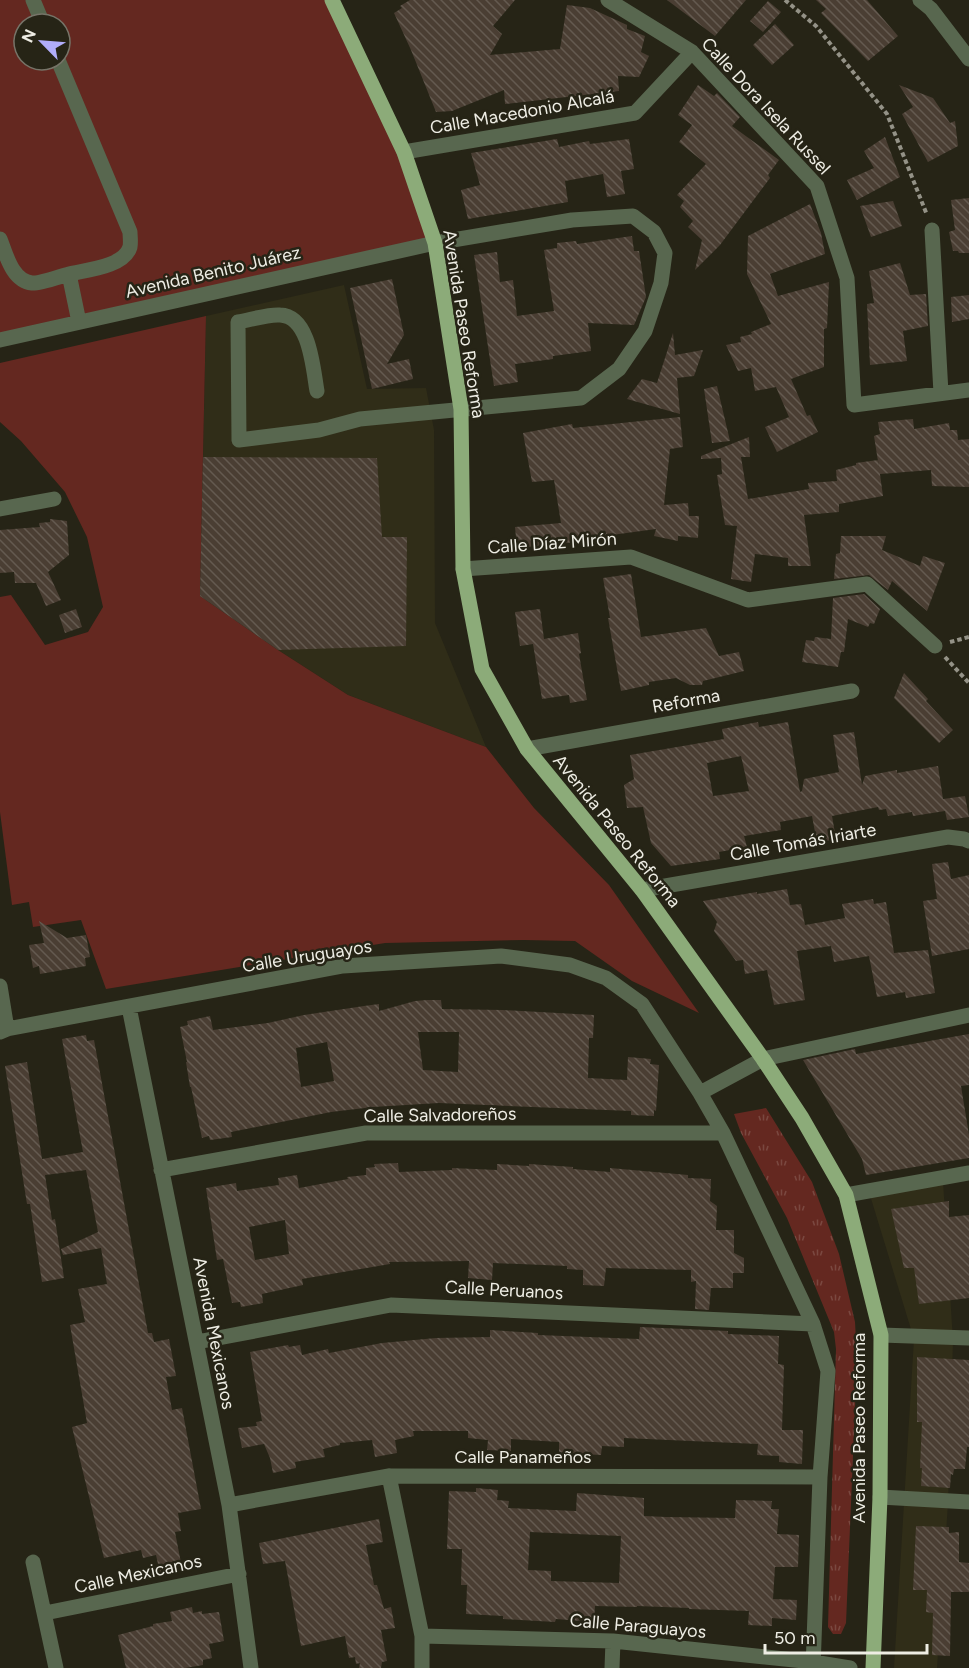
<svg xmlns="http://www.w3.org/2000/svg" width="969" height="1668" viewBox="0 0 969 1668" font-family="Figtree,sans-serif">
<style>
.built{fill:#302d18}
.grass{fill:#642820;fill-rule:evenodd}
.park{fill:url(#park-tufts)}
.building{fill:url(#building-back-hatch);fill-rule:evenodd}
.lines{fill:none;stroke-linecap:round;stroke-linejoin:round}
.path{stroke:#949287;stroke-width:4;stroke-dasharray:4.5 3;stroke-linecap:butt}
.minor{stroke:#58674f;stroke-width:15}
.major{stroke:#8cab79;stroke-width:15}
.labels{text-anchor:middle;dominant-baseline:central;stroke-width:5;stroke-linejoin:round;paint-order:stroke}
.street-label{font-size:18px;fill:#eeede4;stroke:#262416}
</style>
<defs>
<pattern id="park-tufts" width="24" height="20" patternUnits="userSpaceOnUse" patternTransform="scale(1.5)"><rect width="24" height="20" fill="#642820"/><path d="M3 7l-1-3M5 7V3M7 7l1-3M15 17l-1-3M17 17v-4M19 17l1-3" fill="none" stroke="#7a4840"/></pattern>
<pattern id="building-back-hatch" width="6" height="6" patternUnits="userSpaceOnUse" patternTransform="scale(1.5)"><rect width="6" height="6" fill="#4a3e33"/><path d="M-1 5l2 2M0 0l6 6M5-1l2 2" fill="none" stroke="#645a50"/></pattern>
</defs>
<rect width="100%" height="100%" fill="#262416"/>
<path class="built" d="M344 285 367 389 426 388 434 430 435 623 486 747 348 695 278 650 200 596 206 316Z
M943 1181 953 1341 948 1503 937 1668H894L914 1339 869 1192Z"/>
<path class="grass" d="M0 0H332L435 243 0 340ZM24 24H60V60H24Z
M206 316 200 596 278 650 348 695 486 747 534 808 609 885 699 1013 632 981 575 941 524 940 385 943 106 989 81 920 33 927 29 902 12 905 0 812V597L11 595 45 645 88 632 103 607 87 537 65 492 21 441 0 422V363Z"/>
<path class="park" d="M766 1108 812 1182 839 1254 855 1322 857 1359 846 1623 841 1634H833L828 1627 836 1349 834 1332 787 1218 741 1133 734 1114Z"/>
<path class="building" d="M410 0H515L493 26 502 34 490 55 560 49 567 5 590 8 627 25V29L645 36 641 52 649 56 639 77 618 76 619 91 505 104 504 90 452 111 436 112 411 50 394 13 402 8 400 6Z
M667 0H746L715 36Z
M816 0H867L898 36 868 61 821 13 826 9Z
M768 1 781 12 763 32 750 21Z
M775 24 794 45 772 65 753 45Z
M698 85 714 96 717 93 740 117 732 126 779 160 768 175 770 178 720 245 695 270 702 240 688 227 693 221 680 207 684 201 677 195 706 164 679 142 692 125 678 115Z
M899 85 933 98 950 123 955 121 958 146 928 162 902 114 913 107Z
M885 137 900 177 857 200 847 180 874 168 864 151Z
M557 139 559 147 589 141 590 144 629 139 634 169 621 171 625 194 607 197 603 174 565 181 568 202 468 219 461 190 480 185 471 153Z
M969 198V253H959L958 251H953L949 232 955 230 951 200Z
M893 201 902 226 871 237 860 206Z
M810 204 821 233 825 254 770 274 778 296 829 282 827 328 824 329V367L791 379 807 416 810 415 818 432 777 452 765 427 789 417 776 387 755 391 751 368 738 371 726 345 741 342 740 337 752 334 751 332 771 324 747 274 748 236Z
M632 236 634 251H639L646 297 634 325 588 323 591 351 553 356V359L515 364 518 382 494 386 474 255 497 252 500 282 513 280 517 316 554 311 544 250 557 248V243L576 241 577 244Z
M900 263 910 295 926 294 928 326 903 331 907 361 870 365 867 304 874 303 869 271Z
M392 279 404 335 387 364 409 359 413 379 372 389 350 288Z
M969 295V319L952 322 951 297Z
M673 333 675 355 703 350 694 376 677 378 680 414 627 399 642 379 657 383Z
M717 386 730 441 712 443 704 389Z
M680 417 683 447 670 449 664 505 688 503 689 516H699L698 538 678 536V541L654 536 656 529 597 537V540L517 548 515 527 561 523 554 480 532 482 523 433 572 424 573 428Z
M913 419 914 429 949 423 950 430H957L958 440 969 439V487L932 486 931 470 880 474 874 436 880 434 878 422Z
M749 437 750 457H741L748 499 809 489 808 483 837 481 836 470 856 465V463L878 460 883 496 839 504V512L804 515 811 566H788V558L755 554 751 582 731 579 737 526 725 525 717 475 722 474 721 458 701 459V456Z
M203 457 377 458 382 537H407L406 646 278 650 200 596Z
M50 519 67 521 69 555 48 572 61 600 46 606 36 583H15L14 572 0 573V530L40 527 39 523 50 522Z
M841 536H886L882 550 920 566 923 556 945 563 927 611 892 581 888 590 869 575 834 579 836 554 840 553Z
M631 574 641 637 706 628 719 656 739 652 744 671 703 681 702 685H690L676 678 649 682V685L621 691 608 618H610L603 578Z
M864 594 880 609 874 624 870 623 868 627 848 619 844 652H841L838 667 802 662 806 640 814 641 815 637 831 639 833 598Z
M76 609 82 627 65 633 59 615Z
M540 609 544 639 578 633 581 653 579 654 587 700 570 703 569 695 542 699 533 644 520 646 515 612Z
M904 673 928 699 926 701 953 730 939 743 894 698Z
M758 722 759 727 788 722 800 792 802 791 804 779 839 772 833 735 854 732 862 785 865 776 897 770V773L938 766 943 799 965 796 969 817 947 820 945 811 913 816 912 812 888 816 886 809 879 810 878 807 832 816 836 839 817 843 812 816 780 822 781 830 744 836 747 847 719 852 720 859 671 866 651 843 643 807 627 808 624 785 634 779 630 755 724 739 722 729ZM741 756 749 791 713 796 707 763Z
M948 862 951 879 969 875V949L932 956 923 901 937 899 932 864Z
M787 889 790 905 801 904 805 925 845 918 842 904 873 899 874 904 886 902 894 953 928 950 935 993 906 998 905 992 877 997 869 956 834 962 831 946 797 951 805 1000 774 1005 767 970 745 974 743 960 736 961 714 931 717 922 703 901 757 892V894Z
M39 921 67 938 86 935 90 957 85 958 86 966 40 974 39 966 33 968 29 945 44 943Z
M427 1000H441L442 1009 502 1010 594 1015 593 1038H589L588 1078 627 1080 628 1057 651 1059 650 1064 659 1065 656 1111 654 1110V1116L631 1115V1111L439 1103 373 1107 331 1112 231 1132 232 1137 210 1140 209 1136 202 1138 191 1087H190L186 1062H187L180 1027 188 1025 187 1021 210 1016 213 1030 268 1023 304 1015 364 1006 379 1004V1011L415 1001ZM418 1032H459L458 1072 423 1070ZM327 1042 334 1081 301 1087 296 1048Z
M969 1034V1085L961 1086 969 1135V1158L866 1175 862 1159 803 1060 855 1049 856 1054Z
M86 1035 87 1041 94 1040 148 1333H152L154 1342 169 1339 176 1376 166 1377 172 1410 182 1408 201 1509 178 1513 181 1531 175 1532 182 1568 160 1573 156 1555 143 1558 141 1550 104 1558 72 1427 87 1423 70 1325 85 1322 78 1289 107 1284 101 1248 63 1255 61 1249 98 1232 86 1170 45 1175 52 1220 55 1219 64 1278 42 1282 30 1204H27L5 1066 27 1062 42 1159 83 1152 62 1039Z
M398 1163 399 1172 452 1170V1168L497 1170V1164L529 1166V1164L573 1167V1169L610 1172V1168L688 1175V1178L711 1179 710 1201 717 1206 716 1230H734V1253L744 1258V1273H733V1288H711L709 1310 695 1309 696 1281 691 1282V1270L606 1268 604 1286 583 1285V1270L567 1269V1266L493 1263 492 1280 468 1278 469 1261 389 1262 390 1264 302 1279 303 1285 262 1294 263 1303 241 1307 240 1302 232 1303 223 1259 217 1260 206 1188 236 1183 237 1191 279 1185 278 1178 297 1175 299 1188 348 1179 347 1177 366 1175V1168L375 1167 374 1164ZM285 1220 289 1254 255 1260 249 1227Z
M949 1201V1217L969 1215V1298L919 1304 914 1268H904L891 1209Z
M640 1327 728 1331V1334L779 1336 778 1364 784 1365 782 1430H803L802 1464 779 1462V1456L757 1455 758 1444 624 1438V1447L602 1446 601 1455 559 1453V1442L511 1439V1451L487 1450 488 1440 468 1438V1431H413L414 1436 395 1440 397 1453 375 1457 372 1440 340 1443V1445L323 1449 325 1457 295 1462 296 1468 273 1473 270 1458 264 1444 242 1448 238 1428 257 1426 256 1422 262 1421 250 1352 288 1345 289 1347 300 1345 302 1355 328 1349 329 1353 382 1343 436 1338 490 1337V1330L538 1333V1335L639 1339Z
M917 1357 969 1360V1447H967L965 1469H954L953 1475 951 1474 950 1488 921 1486 922 1468H920L922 1422H917Z
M476 1488 498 1490 497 1500 509 1501 508 1508 576 1511 577 1493 644 1498V1516L666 1517 735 1518 736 1500 772 1501 771 1509H779L777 1534 799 1535 798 1567H775L773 1599 797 1600 796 1620 772 1618V1626L748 1625 749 1611 689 1609V1608L637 1606V1607L595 1606 594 1622 556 1619 555 1622 503 1619V1616L466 1614 467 1585H461L462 1549H447L449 1491 476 1492ZM530 1532 621 1536 619 1583 551 1581V1571L528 1570Z
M379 1519 383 1542 366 1545 374 1585H377L384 1609 391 1607 395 1628 381 1630 387 1661 382 1662 381 1668H359L360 1663 356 1664 355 1657 349 1658 345 1636 301 1646 285 1561 263 1564 259 1543Z
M916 1526 949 1527V1533L959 1532V1562L969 1563V1592H951L950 1656 932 1655 933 1613 926 1612 927 1590H913Z
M192 1607 193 1613 202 1611V1614L219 1612 224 1641 209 1644 212 1658 203 1660V1665L185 1668H126L118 1635 153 1626V1624L172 1621 170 1612Z"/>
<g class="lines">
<path class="path" d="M785 0 816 26 887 114 927 215
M950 642 969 637
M945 657 969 683"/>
<path class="minor" d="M33 0 43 24
M608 0 692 52 817 186 847 278 854 405 969 390
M920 0 931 9 969 59
M58 60 130 232C130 236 131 242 130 247 124 267 86 270 69 274
M404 152 635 113 692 52
M932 230 941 393
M0 239C6 254 12 281 32 283 39 284 61 276 69 274L79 322
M0 340 435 243 572 220 633 216 654 232 665 253 661 283 645 331 619 369 581 398 360 419 319 430 239 440 238 322C250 320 268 314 280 315 310 316 313 369 317 391
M0 509 54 499
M463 569 631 557 748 600 867 584 935 646
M527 749 852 691
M642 890 948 837 964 839 969 841
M0 986 7 1029
M129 1007 229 1505 251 1668
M0 1032 7 1029 343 966 501 956 570 965 606 978 642 1004 700 1093 723 1133 813 1324 828 1371 820 1477 813 1668
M700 1093 763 1059 969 1015
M161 1170 366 1133H723
M846 1195 969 1173
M881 1335 969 1338
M197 1342 391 1305 813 1324
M389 1476 422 1636V1668
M880 1497 969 1502
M229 1505 389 1476 820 1477
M33 1562 56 1668
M45 1613 239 1574
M422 1636 613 1641 813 1662 850 1668
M612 1668 613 1641"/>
<path class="major" d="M332 0 404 152 435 243 461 409 463 569 482 669 527 749 642 890 763 1059 802 1118 846 1195 881 1335 880 1497 873 1668"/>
</g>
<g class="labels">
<g class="street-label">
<text transform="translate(766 106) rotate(47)">Calle Dora Isela Russel</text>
<text transform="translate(522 112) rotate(-10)">Calle Macedonio Alcalá</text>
<text transform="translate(213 272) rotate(-13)">Avenida Benito Juárez</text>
<text transform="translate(464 324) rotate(81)">Avenida Paseo Reforma</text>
<text transform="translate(552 543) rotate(-4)">Calle Díaz Mirón</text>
<text transform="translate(686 701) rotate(-10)">Reforma</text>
<text transform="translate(617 831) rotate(51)">Avenida Paseo Reforma</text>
<text transform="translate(803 842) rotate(-10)">Calle Tomás Iriarte</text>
<text transform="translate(307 956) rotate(-9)">Calle Uruguayos</text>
<text transform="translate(440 1115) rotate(-1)">Calle Salvadoreños</text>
<text transform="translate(504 1290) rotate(3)">Calle Peruanos</text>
<text transform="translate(214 1333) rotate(79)">Avenida Mexicanos</text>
<text transform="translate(859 1428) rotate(-90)">Avenida Paseo Reforma</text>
<text x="523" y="1457">Calle Panameños</text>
<text transform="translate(138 1574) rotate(-12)">Calle Mexicanos</text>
<text transform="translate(638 1626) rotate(5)">Calle Paraguayos</text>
</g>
</g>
<g transform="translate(42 42) rotate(295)"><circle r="28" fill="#262416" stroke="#767468" stroke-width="1.5"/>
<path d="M0-4.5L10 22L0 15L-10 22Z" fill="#b1adfa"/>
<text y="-9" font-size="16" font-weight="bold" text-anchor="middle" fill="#eeede4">N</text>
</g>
<path d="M765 1644v9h162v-9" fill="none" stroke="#eeede4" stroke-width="3"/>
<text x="774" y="1644" font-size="18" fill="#eeede4" stroke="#262416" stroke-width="4.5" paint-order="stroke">50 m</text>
</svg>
